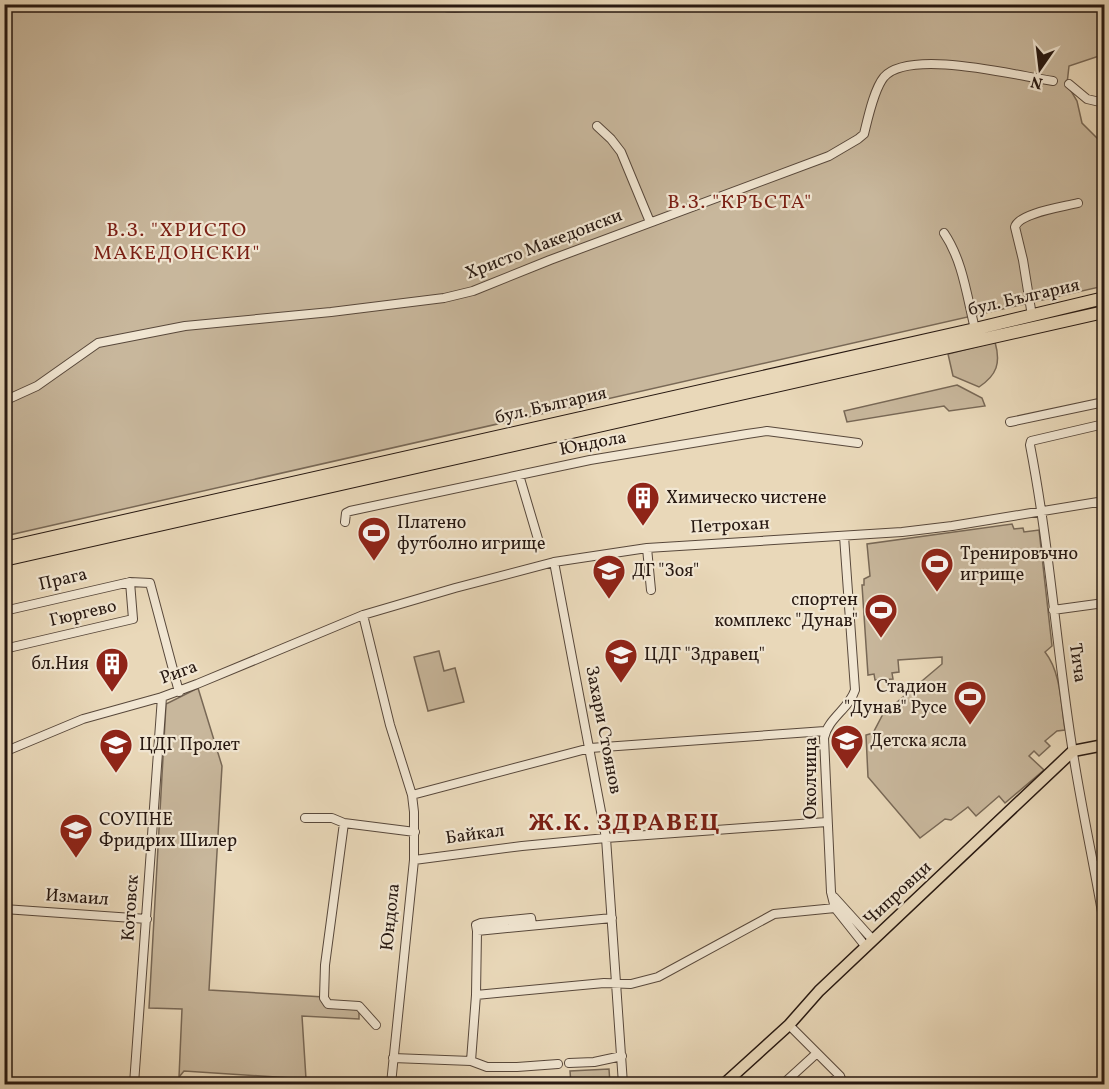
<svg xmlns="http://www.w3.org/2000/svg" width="1109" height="1089" viewBox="0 0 1109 1089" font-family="Vollkorn,serif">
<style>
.green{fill:#c8b79c;stroke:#786856;stroke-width:1.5}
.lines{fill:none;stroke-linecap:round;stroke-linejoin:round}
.minor-casing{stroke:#58483b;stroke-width:10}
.major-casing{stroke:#271811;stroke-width:13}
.highway-casing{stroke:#271811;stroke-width:14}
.minor{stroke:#f1e6d2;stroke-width:8}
.major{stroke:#e9d8b9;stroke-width:10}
.highway{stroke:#e9d8b9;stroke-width:12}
.labels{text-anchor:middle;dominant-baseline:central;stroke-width:4.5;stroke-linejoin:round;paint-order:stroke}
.street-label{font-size:18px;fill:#271811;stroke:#f1e6d2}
.poi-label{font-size:18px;fill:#271811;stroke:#f1e6d2;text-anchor:start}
.neighbourhood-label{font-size:20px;letter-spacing:1.5px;fill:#7a1f14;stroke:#f1e6d2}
.district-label{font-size:24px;font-weight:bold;letter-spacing:1.5px;fill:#7a1f14;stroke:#f1e6d2}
</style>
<rect width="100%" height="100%" fill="#e9d8b9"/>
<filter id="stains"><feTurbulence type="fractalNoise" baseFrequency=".00333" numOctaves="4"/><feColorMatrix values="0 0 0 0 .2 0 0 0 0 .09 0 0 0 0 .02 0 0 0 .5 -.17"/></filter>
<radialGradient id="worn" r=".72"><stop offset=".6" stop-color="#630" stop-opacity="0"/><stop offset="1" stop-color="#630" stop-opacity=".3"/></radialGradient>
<path class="green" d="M4 5H1104V56H1099L1069 66 1067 84 1077 101 1082 123 1104 145 1102 194 1104 195V286L5 536Z
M995 342C1001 363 997 375 979 387L953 376 948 354Z
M957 385 982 398 985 406 949 411 944 406 847 422 844 411Z
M1012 524 1014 529 1023 528 1024 532 1039 530 1052 646 1045 652C1061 672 1061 705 1065 730L1057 731 1045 741 1050 746 1039 756 1034 751 1029 756 1044 770 1005 803 999 796 976 816 968 807 951 820 945 819 920 838 868 777 866 735 873 733 883 714 942 664V657L898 660 899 672 892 673 893 679 875 680 874 674 868 675 862 585H864V579L870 576 867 544Z
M439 651 444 671 455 668 464 702 428 711 414 657Z
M198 688 222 766 209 990 324 997 329 1004 359 1006V1019L302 1016 306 1079 184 1071 179 1077 182 1009 149 1008 166 704Z
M609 1069 610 1084H571L570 1071Z"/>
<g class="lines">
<g class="minor-casing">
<path id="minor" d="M426 4C448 10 473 7 495 4
M4 10 5 4
M4 76V81
M1069 84 1087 99 1104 103
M597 126 611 139 621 152 650 222
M944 233C963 261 967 297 975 329
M1032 316 1023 260 1015 227C1019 213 1063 207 1078 203
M4 401 37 386 98 343 185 326 331 312 444 298 473 291 550 260 829 156 858 139 864 134C868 118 874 89 884 77 910 48 1017 76 1053 81
M1010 422 1104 402
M1104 424 1031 441 1030 445C1049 543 1056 642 1071 740 1080 802 1094 863 1104 924
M519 475 538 539
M1102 501 1104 520
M345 522 346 513 350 511 590 460 747 434 767 431 858 443
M844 536 855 690C849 709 828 718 824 738L831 892 835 908 866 947
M647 548 651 590
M554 562 606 838 623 1084
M1053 610 1104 603
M4 611 130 582 150 583 179 692
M363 615 390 725 412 795 414 812V860L391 1084
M4 649 133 619 130 582
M4 752 83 719 162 697 197 684 363 615 455 588 554 562 647 548 902 532 952 526 1104 501
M412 795 590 748 825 731
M305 818H332L344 823 415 832
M344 823 325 965 324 998 328 1004 359 1006 376 1025
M414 860 522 846 606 838 827 822
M1095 866 1104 865
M834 897 873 940
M4 909 147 919
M477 931 476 925 481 923 531 918 532 925
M476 995 477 931 612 918
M789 1025 840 1076 843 1084
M393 1058 471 1061 487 1067H517L558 1064
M471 1061 476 995 604 983 631 984 658 977 774 914 835 908
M569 1063 594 1062 622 1056
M134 1084 162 697
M783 1084 817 1053
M829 1084 840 1076"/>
</g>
<g class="major-casing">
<path id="major" d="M724 1084 789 1025 819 991 1073 751 1104 745"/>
</g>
<g class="highway-casing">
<path id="highway" d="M4 548 975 329 1104 298
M4 560 1104 312"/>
</g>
<use href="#minor" class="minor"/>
<use href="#major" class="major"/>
<use href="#highway" class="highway"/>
</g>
<defs>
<g id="building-pin" transform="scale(1.725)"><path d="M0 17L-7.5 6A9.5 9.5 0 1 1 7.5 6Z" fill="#8f2418" stroke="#f1e6d2"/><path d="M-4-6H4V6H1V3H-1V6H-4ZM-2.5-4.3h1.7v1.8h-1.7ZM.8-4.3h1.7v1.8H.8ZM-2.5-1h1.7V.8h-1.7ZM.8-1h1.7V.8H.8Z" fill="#fff"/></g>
<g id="stadium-pin" transform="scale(1.725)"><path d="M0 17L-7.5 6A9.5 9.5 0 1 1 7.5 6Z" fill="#8f2418" stroke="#f1e6d2"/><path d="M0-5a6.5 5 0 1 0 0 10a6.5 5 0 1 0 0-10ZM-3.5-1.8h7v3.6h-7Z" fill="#fff"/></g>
<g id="school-pin" transform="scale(1.725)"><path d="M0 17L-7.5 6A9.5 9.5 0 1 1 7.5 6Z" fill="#8f2418" stroke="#f1e6d2"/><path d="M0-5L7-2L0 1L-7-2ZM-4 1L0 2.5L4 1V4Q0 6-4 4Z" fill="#fff"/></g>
</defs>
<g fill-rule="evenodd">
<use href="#building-pin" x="643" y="498"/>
<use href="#stadium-pin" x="374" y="533"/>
<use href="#stadium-pin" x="937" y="564"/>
<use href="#school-pin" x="609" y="571"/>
<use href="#stadium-pin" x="881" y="610"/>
<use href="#school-pin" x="621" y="655"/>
<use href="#building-pin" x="112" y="664"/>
<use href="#stadium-pin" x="970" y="697"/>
<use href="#school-pin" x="847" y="741"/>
<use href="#school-pin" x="116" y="745"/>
<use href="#school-pin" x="76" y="830"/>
</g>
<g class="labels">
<g class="street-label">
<text transform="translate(544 245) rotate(-21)">Христо Македонски</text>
<text transform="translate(1024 298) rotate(-13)">бул. България</text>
<text transform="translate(551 406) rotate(-13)">бул. България</text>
<text transform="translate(593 444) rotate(-11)">Юндола</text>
<text transform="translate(730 526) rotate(-3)">Петрохан</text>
<text transform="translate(63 580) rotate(-13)">Прага</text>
<text transform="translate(83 614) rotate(-13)">Гюргево</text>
<text transform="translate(1077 663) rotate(82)">Тича</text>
<text transform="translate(179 673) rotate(-20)">Рига</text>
<text transform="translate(603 730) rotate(79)">Захари Стоянов</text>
<text transform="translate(811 778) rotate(-90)">Околчица</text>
<text transform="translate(475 835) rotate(-8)">Байкал</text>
<text transform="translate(898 894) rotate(-43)">Чипровци</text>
<text transform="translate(77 898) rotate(4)">Измаил</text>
<text transform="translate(131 908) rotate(-86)">Котовск</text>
<text transform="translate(391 917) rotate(-84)">Юндола</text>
</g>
<g class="poi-label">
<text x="666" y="498">Химическо чистене</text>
<text x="397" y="523">Платено<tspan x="397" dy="21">футболно игрище</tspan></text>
<text x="960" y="554">Тренировъчно<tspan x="960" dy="21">игрище</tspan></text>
<text x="632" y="571">ДГ "Зоя"</text>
<text x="858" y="600" text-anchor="end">спортен<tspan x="858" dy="21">комплекс "Дунав"</tspan></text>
<text x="644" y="655">ЦДГ "Здравец"</text>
<text x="89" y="664" text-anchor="end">бл.Ния</text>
<text x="947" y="687" text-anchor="end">Стадион<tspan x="947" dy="21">"Дунав" Русе</tspan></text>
<text x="870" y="741">Детска ясла</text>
<text x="139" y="745">ЦДГ Пролет</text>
<text x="99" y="820">СОУПНЕ<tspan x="99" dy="21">Фридрих Шилер</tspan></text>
</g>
<g class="neighbourhood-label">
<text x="740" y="203">В.З. "КРЪСТА"</text>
<text x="177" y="231">В.З. "ХРИСТО<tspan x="177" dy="23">МАКЕДОНСКИ"</tspan></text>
</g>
<g class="district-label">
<text x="625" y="824">Ж.К. ЗДРАВЕЦ</text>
</g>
</g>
<rect width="1109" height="1089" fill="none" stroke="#e9d8b9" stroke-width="24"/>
<rect x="6" y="6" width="1097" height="1077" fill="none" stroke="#271811" stroke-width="3"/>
<rect x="12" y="12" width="1085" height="1065" fill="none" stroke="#271811" stroke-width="1.5"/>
<g transform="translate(1040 69) rotate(194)" stroke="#f1e6d2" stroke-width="4.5" paint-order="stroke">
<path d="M0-4.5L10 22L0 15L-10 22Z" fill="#271811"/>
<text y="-9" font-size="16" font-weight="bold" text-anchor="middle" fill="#271811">N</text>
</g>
<rect width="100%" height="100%" filter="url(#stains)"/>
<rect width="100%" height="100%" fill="url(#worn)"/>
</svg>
